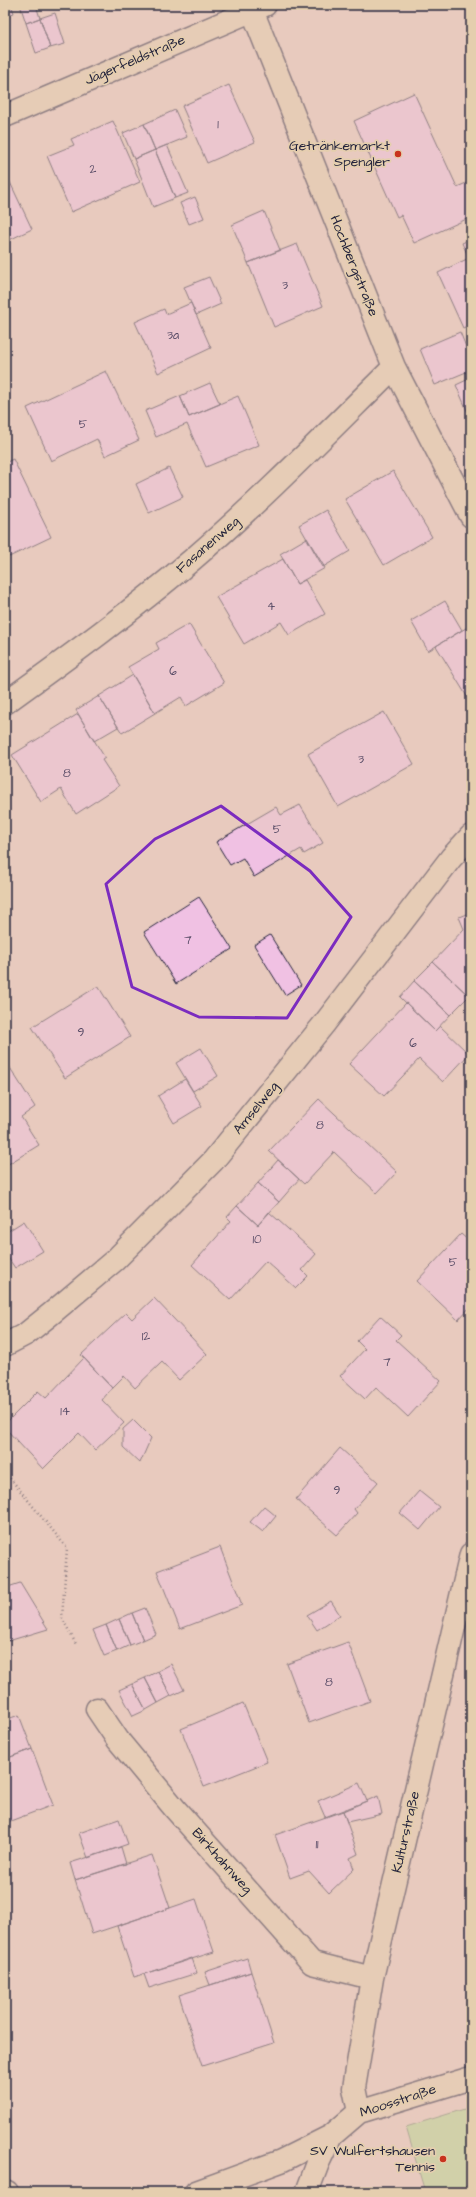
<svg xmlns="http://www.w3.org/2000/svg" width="476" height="2197" viewBox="0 0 476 2197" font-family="'Architects Daughter',sans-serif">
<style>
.green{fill:#b7d891;stroke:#6c7d66}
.building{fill:#f0c1e3;stroke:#22223b}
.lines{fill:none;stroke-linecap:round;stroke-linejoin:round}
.minor-casing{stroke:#22223b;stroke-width:25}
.path{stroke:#22223b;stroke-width:2.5;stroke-dasharray:1 3;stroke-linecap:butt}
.minor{stroke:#e5ceae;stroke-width:22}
.marked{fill:none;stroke:#7b2cbf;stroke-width:3;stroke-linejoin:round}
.poi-dot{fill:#c8321e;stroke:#e5ceae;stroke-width:1.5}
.labels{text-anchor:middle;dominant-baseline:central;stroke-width:3.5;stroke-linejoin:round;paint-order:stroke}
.number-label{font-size:12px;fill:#564a65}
.street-label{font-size:14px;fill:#22223b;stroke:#e5ceae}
.poi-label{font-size:14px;fill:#22223b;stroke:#e5ceae;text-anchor:end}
</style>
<rect width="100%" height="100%" fill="#e8cabe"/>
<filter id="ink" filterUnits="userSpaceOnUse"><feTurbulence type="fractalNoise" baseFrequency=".025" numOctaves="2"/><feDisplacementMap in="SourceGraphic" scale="8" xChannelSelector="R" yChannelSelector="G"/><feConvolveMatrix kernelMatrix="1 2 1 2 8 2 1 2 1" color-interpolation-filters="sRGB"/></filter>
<g filter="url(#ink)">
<path class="green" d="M471 2107V2192H425L406 2127Z"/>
<path class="building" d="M5 5H11L14 13 5 16Z
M20 5H36L40 18 26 23Z
M55 13 65 44 50 48 40 18Z
M40 18 50 48 36 53 26 23Z
M229 85 255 142 207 163 182 106Z
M414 93 457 187 471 181V217L414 243 401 215 397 217 354 121Z
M175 110 187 137 155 150 144 124Z
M113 121 140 182 71 212 47 156 74 145 71 139Z
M144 124 155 150 134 159 123 133Z
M167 145 188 193 175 198 155 150Z
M155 150 175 198 153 207 134 159Z
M8 178 32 229 5 242V180Z
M195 197 204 218 189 224 180 203Z
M264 211 280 250 248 263 232 225Z
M471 239V324L463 328 438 273 469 258 462 243Z
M297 244 323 306 274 327 248 263Z
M209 277 221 304 196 315 184 287Z
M191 303 211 348 158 373 135 322 164 309 166 314Z
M460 332 471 359V370L435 385 420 349Z
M106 371 139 440 105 456 97 439 51 461 27 408Z
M471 378V414L469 415 456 385Z
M210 383 220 404 189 417 180 396Z
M180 396 189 417 238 396 259 445 206 467 187 424 156 437 145 411Z
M13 459 51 537 9 557 5 549V463Z
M169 468 183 497 149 513 136 484Z
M393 471 432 537 384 565 345 499Z
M326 510 350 551 323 567 299 525Z
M307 538 325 568 297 584 280 554Z
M283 559 297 584 305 580 325 614 289 635 281 622 244 644 216 597Z
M445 601 462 630 428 651 411 621Z
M189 624 224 683 186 706 181 697 155 713 128 667 159 649 156 643Z
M471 625V703L436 646Z
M133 675 155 713 122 733 99 696Z
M99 696 118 727 94 741 76 710Z
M384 712 414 764 338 807 308 754Z
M78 714 105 758 102 760 119 786 76 814 61 789 41 802 12 755Z
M300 805 323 843 304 854 301 849 254 877 243 858 230 865 216 842 276 807 281 815Z
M199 897 232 949 176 984 144 932Z
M471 912V998L433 962 464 929 459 917Z
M270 935 301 985 285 995 254 945Z
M433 962 469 996 450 1015 414 981Z
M414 981 450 1015 435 1031 400 997Z
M98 986 130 1037 65 1078 32 1027Z
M406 1003 435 1031 440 1026 469 1054 443 1082 419 1059 384 1096 349 1064Z
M201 1048 218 1076 193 1091 176 1063Z
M5 1060 35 1107 21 1117 39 1145 5 1166Z
M185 1079 202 1106 174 1123 158 1096Z
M319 1099 397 1172 377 1193 334 1152 304 1184 269 1151Z
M278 1160 299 1179 279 1202 258 1183Z
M258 1183 279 1202 258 1225 237 1206Z
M237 1206 258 1225 269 1212 316 1254 302 1270 308 1276 296 1288 266 1261 230 1300 192 1265 231 1221 227 1217Z
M24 1221 43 1251 15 1268 5 1253V1233Z
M461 1234 471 1243V1306L458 1320 417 1281Z
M154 1298 207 1354 179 1380 162 1362 135 1388 124 1376 112 1388 81 1355 126 1313 132 1319Z
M380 1316 401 1335 396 1340 441 1381 408 1417 376 1387 365 1399 340 1376 365 1349 357 1341Z
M84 1358 112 1388 102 1400 124 1423 95 1450 79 1433 43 1469 5 1428V1424L38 1391 46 1398Z
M133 1420 151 1438 140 1463 123 1447V1429Z
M340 1448 378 1482 354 1509 357 1513 337 1535 296 1499Z
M419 1491 439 1507 420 1530 400 1513Z
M264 1506 276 1516 263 1532 250 1522Z
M220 1547 242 1605 180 1629 157 1571Z
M20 1583 48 1629 5 1642V1588Z
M331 1601 340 1615 317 1630 307 1615Z
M145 1608 156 1634 143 1640 132 1613Z
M132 1613 143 1640 130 1645 119 1619Z
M119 1619 130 1645 117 1651 106 1625Z
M106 1625 117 1651 104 1656 93 1630Z
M348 1642 370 1701 309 1723 287 1664Z
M171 1664 184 1690 171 1696 158 1671Z
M158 1671 171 1696 158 1703 145 1678Z
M145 1678 158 1703 146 1710 132 1684Z
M132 1684 146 1710 133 1716 119 1690Z
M243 1703 267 1762 204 1787 181 1729Z
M19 1715 32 1749 5 1759V1720Z
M32 1749 53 1805 5 1823V1759Z
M359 1783 367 1801 325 1817 318 1801Z
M378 1796 382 1814 347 1822 343 1811Z
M343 1811 358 1854 350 1858 354 1869 329 1893 309 1871 290 1878 275 1835Z
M119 1819 128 1844 88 1858 79 1833Z
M121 1847 126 1864 75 1880 70 1863Z
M152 1855 170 1908 92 1934 75 1880Z
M196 1899 214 1952 134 1977 117 1926Z
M192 1958 197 1973 149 1988 144 1974Z
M247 1958 251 1972 210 1985 205 1972Z
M251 1972 274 2043 202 2066 179 1995Z"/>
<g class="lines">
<g class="minor-casing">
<path id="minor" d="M252 10 394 367 471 516
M5 116 265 5
M5 703C69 657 132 611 193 559 263 499 328 432 394 367
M5 1345 26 1334 52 1313 115 1260 213 1161 324 1024 451 858 471 836
M97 1709 118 1740 176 1810 312 1963 372 1978
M359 2112 354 2088 372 1978 471 1554
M5 2191 7 2192
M196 2192 281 2161 331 2136 359 2112 471 2078
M307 2192 318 2163 331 2136"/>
</g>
<path class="path" d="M5 1472 67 1548 62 1618 77 1646"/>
<use href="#minor" class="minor"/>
</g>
</g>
<path d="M0 0H476V2197H0ZM221 806 310 871 351 917 287 1018 199 1017 132 987 106 884 155 839Z" fill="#e8cabe" fill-opacity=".55" fill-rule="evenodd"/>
<path class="marked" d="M221 806 310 871 351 917 287 1018 199 1017 132 987 106 884 155 839Z"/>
<g class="poi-dot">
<circle cx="398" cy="154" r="4"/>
<circle cx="443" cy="2159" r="4"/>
</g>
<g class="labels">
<g class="number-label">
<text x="218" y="124">1</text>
<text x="93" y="169">2</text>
<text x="285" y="285">3</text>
<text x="173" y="335">3a</text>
<text x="83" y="424">5</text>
<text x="271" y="606">4</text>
<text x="173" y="671">6</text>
<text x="361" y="759">3</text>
<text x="67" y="773">8</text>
<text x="277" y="829">5</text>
<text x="188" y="940">7</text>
<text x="81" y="1032">9</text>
<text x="413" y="1043">6</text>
<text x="320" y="1125">8</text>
<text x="257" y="1239">10</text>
<text x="453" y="1262">5</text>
<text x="146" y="1336">12</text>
<text x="387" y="1362">7</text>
<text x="65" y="1411">14</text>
<text x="337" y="1490">9</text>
<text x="329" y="1682">8</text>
<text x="317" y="1844">11</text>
</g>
<g class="street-label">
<text transform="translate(135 60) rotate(-23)">Jägerfeldstraße</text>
<text transform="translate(354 266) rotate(68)">Hochbergstraße</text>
<text transform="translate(208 545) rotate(-41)">Fasanenweg</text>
<text transform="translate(256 1108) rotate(-51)">Amselweg</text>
<text transform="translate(406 1832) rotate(-77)">Kulturstraße</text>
<text transform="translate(222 1861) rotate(48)">Birkhahnweg</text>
<text transform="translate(398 2101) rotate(-18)">Moosstraße</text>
</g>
<g class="poi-label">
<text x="390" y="146">Getränkemarkt<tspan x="390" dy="16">Spengler</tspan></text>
<text x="435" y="2151">SV Wulfertshausen<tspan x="435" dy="16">Tennis</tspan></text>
</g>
</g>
<rect width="476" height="2197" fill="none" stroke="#e5ceae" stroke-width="20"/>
<rect x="10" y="10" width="456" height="2177" fill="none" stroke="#22223b" stroke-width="1.5" filter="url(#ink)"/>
</svg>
